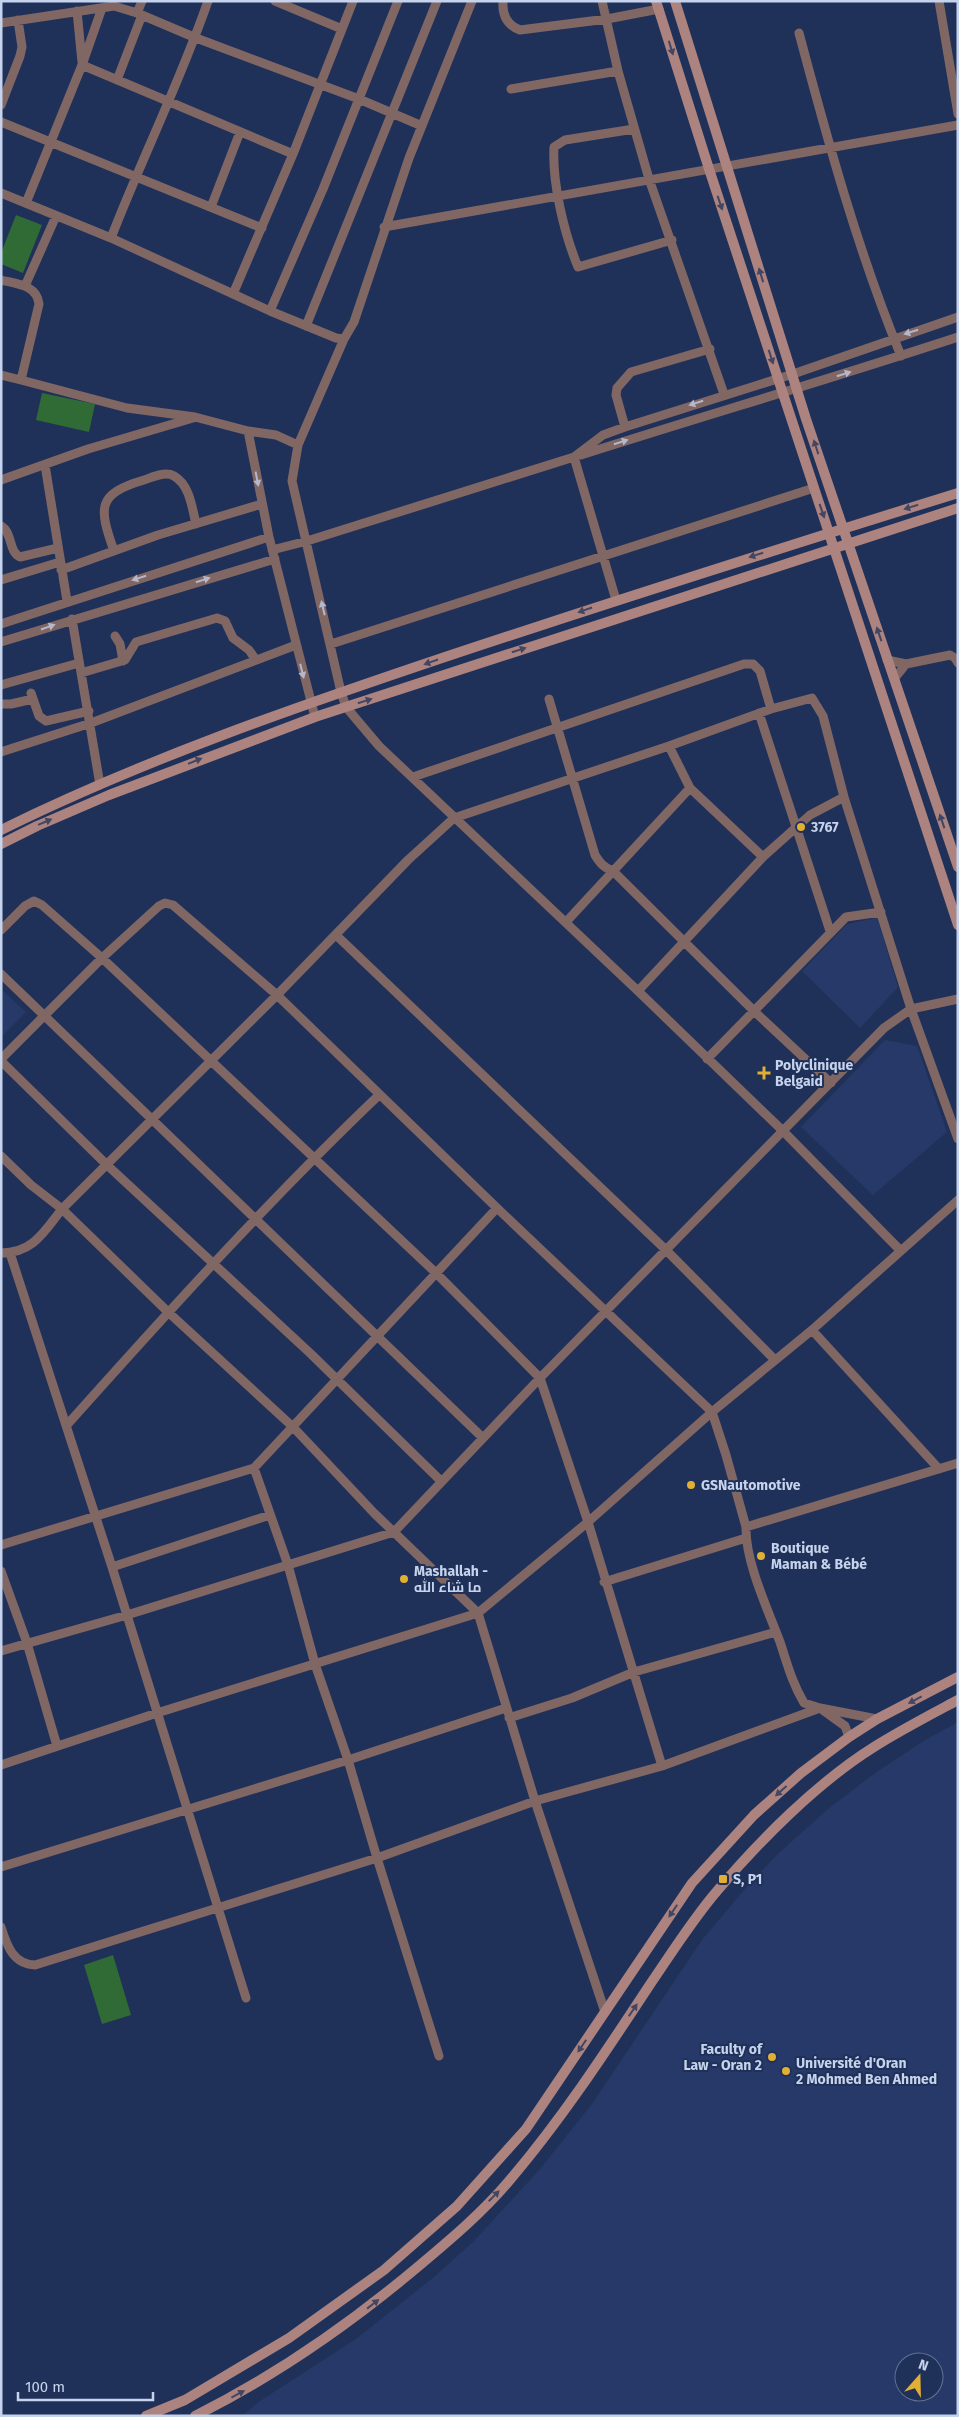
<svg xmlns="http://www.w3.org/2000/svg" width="959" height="2417" viewBox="0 0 959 2417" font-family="'Fira Sans',Cairo,sans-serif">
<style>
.built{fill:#263968;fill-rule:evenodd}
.green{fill:#306a35}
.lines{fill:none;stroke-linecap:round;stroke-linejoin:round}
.street{stroke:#816764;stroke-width:9}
.secondary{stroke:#ac837f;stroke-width:10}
.oneway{fill:#434662}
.oneway2{fill:#b5b8ca}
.poi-dot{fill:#e1af34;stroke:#203159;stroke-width:2}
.labels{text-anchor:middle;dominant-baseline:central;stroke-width:4;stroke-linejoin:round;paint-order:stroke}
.poi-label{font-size:14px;font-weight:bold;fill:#c6d3ec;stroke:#203159;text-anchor:start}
</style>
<rect width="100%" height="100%" fill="#203159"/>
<path class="built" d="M877 918 898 987 860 1028 802 971 847 924Z
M1 989 26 1012 1 1037Z
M885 1040 917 1046 947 1132 873 1195 801 1127Z
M958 1722V2416H242L260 2401 356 2339 434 2277 474 2241 540 2169 592 2104 702 1940 750 1883 779 1853 828 1809 875 1773 922 1742ZM904 2362H934V2392H904Z"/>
<path class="green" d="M16 215 42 225 23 273 1 264V253Z
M42 393 95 404 89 432 36 420Z
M113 1955 131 2015 102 2024 84 1965Z"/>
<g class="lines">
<path class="street" d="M275 1 342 29
M503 1C502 15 507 25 520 30L607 19 659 9
M602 1 618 71 649 179 724 394
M939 1 958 114
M77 11 82 62
M137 13 142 1
M1 23 114 6 137 13 196 38 359 99 422 126
M799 33C828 142 858 251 901 356
M82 65 102 8
M117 80 142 15
M511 89 618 71
M1 105 20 56 22 47 18 20
M1 122 262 228
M634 129 565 140 554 147C552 183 564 233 578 267L672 240
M1 193 111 238 270 311 336 338 344 339 354 322 409 158 472 1
M26 203 82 65 293 154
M211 207 240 132
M384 227 958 125
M111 238C142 158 180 82 208 1
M1 280C17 284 37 285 39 304L21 380 1 375
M25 286 56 216
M233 294 293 154 353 1
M270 311 323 189 398 1
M306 326 437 1
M344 339 298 445 292 481 341 692 346 707 379 746 638 991 783 1131 900 1250
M21 380 127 408 195 417 248 431 276 435 298 445
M625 427 616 395 617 388 631 372 710 349
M248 431 269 537 315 717
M581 455C707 415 833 378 958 337
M574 457 603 435 625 427 793 374 958 317
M45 465 67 601
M1 480 88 449 193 418
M1 526C13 533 8 551 20 557L58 548
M272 550 307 541 574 457 616 600
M114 551C99 508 96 494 144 480 153 477 165 471 174 476 190 485 192 508 196 524
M61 570 158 535 262 504
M1 580 60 562
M72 619 100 785
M1 624 269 537
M115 636 120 644 123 661
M1 642 275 559
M331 644 814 488
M887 660 906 664 950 655 955 658 958 663
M81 673 125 660 136 642 217 618 225 621 233 638 249 650 256 660
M894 679 906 664
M1 685 79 663
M31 693 39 716 46 721 89 711
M549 699 595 855C600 863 604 868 613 871L755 1012 831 1083
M1 704H11L33 699
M759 713 830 931
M669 746 690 788 763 857
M1 752 91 723 296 645
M413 777 744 664H753L760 671 771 709
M566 922 690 788
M1 930 25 906 34 901 42 905 102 958 436 1273 540 1378 588 1522 662 1766
M336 935 666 1250 774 1359
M1 974 483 1438
M638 991 763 857 810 815 844 797
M1 1059 102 958 159 906 165 903 173 905 277 995 497 1208 712 1412 726 1455 746 1527C745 1561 768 1610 780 1642 787 1663 792 1683 804 1703L820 1708
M707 1059 846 917 881 912
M1 1061 107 1165 311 1354 441 1481
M1 1156 31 1185 62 1209 168 1312 293 1427 374 1513 478 1613 535 1801 605 2012
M1 1253C33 1253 44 1232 62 1209L277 995 408 860 454 818 669 746 771 709 812 698 823 716 844 797 911 1009 958 1139
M10 1253 112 1567 246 1998
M812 1330 939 1469
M66 1426C167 1313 269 1200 379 1095
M254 1468 288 1565 315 1664 348 1760 377 1858 439 2056
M746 1527 958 1463
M1 1545 254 1468 497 1208
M112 1567 270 1515
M1 1571 27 1643 57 1746
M604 1582 746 1538
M1 1651 127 1615 394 1532 540 1378 884 1028 911 1009 958 999
M509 1718 572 1698 634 1672 776 1632
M849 1737 845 1726 820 1708 877 1719
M1 1765 157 1713 478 1613 588 1522 712 1412 812 1330 958 1200
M1 1867 348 1760 506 1708
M1 1927C7 1946 13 1964 35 1965L377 1858 535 1801 662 1766 820 1708"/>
<path class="secondary" d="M656 1 709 169 958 925
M675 1 806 419 958 867
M1 830C145 759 296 707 448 656 617 600 787 546 958 493
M1 844 37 826 109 795 315 717 958 508
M146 2416 185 2400 289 2338 384 2270 457 2206 526 2129 692 1883 754 1815 801 1773 849 1737 877 1719 958 1677
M195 2416C277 2375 350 2324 420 2265 451 2239 483 2212 509 2181 561 2120 605 2053 649 1986 671 1954 692 1920 717 1891 760 1840 818 1782 874 1747 901 1730 930 1715 958 1700"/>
</g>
<defs><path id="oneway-solid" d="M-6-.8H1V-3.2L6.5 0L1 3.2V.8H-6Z" transform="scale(1.25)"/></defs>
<g class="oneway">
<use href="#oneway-solid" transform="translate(671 48) rotate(73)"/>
<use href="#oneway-solid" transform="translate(720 203) rotate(71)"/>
<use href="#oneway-solid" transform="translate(761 275) rotate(-107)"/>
<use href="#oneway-solid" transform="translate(771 357) rotate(72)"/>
<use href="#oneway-solid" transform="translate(816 447) rotate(-108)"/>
<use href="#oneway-solid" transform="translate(911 507) rotate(163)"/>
<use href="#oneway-solid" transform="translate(822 511) rotate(71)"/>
<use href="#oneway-solid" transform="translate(756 555) rotate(163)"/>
<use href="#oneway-solid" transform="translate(585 610) rotate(161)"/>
<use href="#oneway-solid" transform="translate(879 634) rotate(-109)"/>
<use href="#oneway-solid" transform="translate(519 650) rotate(-18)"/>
<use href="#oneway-solid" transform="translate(431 662) rotate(161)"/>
<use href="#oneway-solid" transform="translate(365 701) rotate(-18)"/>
<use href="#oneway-solid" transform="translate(195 761) rotate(-22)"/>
<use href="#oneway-solid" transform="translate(942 821) rotate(-109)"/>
<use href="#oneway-solid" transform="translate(45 822) rotate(-23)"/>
<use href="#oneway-solid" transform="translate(915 1700) rotate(152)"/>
<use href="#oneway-solid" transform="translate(781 1791) rotate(138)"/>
<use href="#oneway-solid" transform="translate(673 1911) rotate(124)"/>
<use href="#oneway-solid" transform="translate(633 2010) rotate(-56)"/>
<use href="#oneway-solid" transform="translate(582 2046) rotate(124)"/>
<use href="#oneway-solid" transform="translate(494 2196) rotate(-45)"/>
<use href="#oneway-solid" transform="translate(373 2304) rotate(-38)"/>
<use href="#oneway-solid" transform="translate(238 2394) rotate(-28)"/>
</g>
<g class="oneway2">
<use href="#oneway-solid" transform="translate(911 332) rotate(162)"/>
<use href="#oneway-solid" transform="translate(844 374) rotate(-18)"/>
<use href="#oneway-solid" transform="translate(696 403) rotate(162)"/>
<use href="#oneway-solid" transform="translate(621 442) rotate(-18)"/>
<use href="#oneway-solid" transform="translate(257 479) rotate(79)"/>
<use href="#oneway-solid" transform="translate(139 578) rotate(163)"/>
<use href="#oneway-solid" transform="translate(203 580) rotate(-17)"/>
<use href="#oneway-solid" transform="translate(323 608) rotate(-103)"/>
<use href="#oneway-solid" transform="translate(48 627) rotate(-19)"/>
<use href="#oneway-solid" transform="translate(302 671) rotate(76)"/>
</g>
<g class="poi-dot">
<circle cx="801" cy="827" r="5"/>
<path d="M761.5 1065.5h5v5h5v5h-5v5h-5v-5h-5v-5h5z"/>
<circle cx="691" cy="1485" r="5"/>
<circle cx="761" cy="1556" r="5"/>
<circle cx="404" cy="1579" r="5"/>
<rect x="718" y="1874" width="10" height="10" rx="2.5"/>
<circle cx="772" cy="2057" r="5"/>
<circle cx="786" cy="2071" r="5"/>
</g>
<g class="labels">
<g class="poi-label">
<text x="811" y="827">3767</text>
<text x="775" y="1065">Polyclinique<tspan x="775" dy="16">Belgaid</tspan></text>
<text x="701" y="1485">GSNautomotive</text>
<text x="771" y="1548">Boutique<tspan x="771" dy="16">Maman &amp; Bébé</tspan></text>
<text x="414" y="1571">Mashallah -<tspan x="414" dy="16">ما شاء الله</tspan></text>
<text x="733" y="1879">S, P1</text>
<text x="762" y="2049" text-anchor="end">Faculty of<tspan x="762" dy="16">Law - Oran 2</tspan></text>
<text x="796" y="2063">Université d'Oran<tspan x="796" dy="16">2 Mohmed Ben Ahmed</tspan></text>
</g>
</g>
<rect width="959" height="2417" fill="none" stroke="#c6d3ec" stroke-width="5"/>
<g transform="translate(919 2377) rotate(20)"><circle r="24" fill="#203159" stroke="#627294"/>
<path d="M0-4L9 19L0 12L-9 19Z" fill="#e1af34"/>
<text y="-8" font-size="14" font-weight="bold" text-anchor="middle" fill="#c6d3ec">N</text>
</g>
<path d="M18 2392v8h135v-8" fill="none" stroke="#c6d3ec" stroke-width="2.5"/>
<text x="25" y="2392" font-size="15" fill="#c6d3ec" stroke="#203159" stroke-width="4" paint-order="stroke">100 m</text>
</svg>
